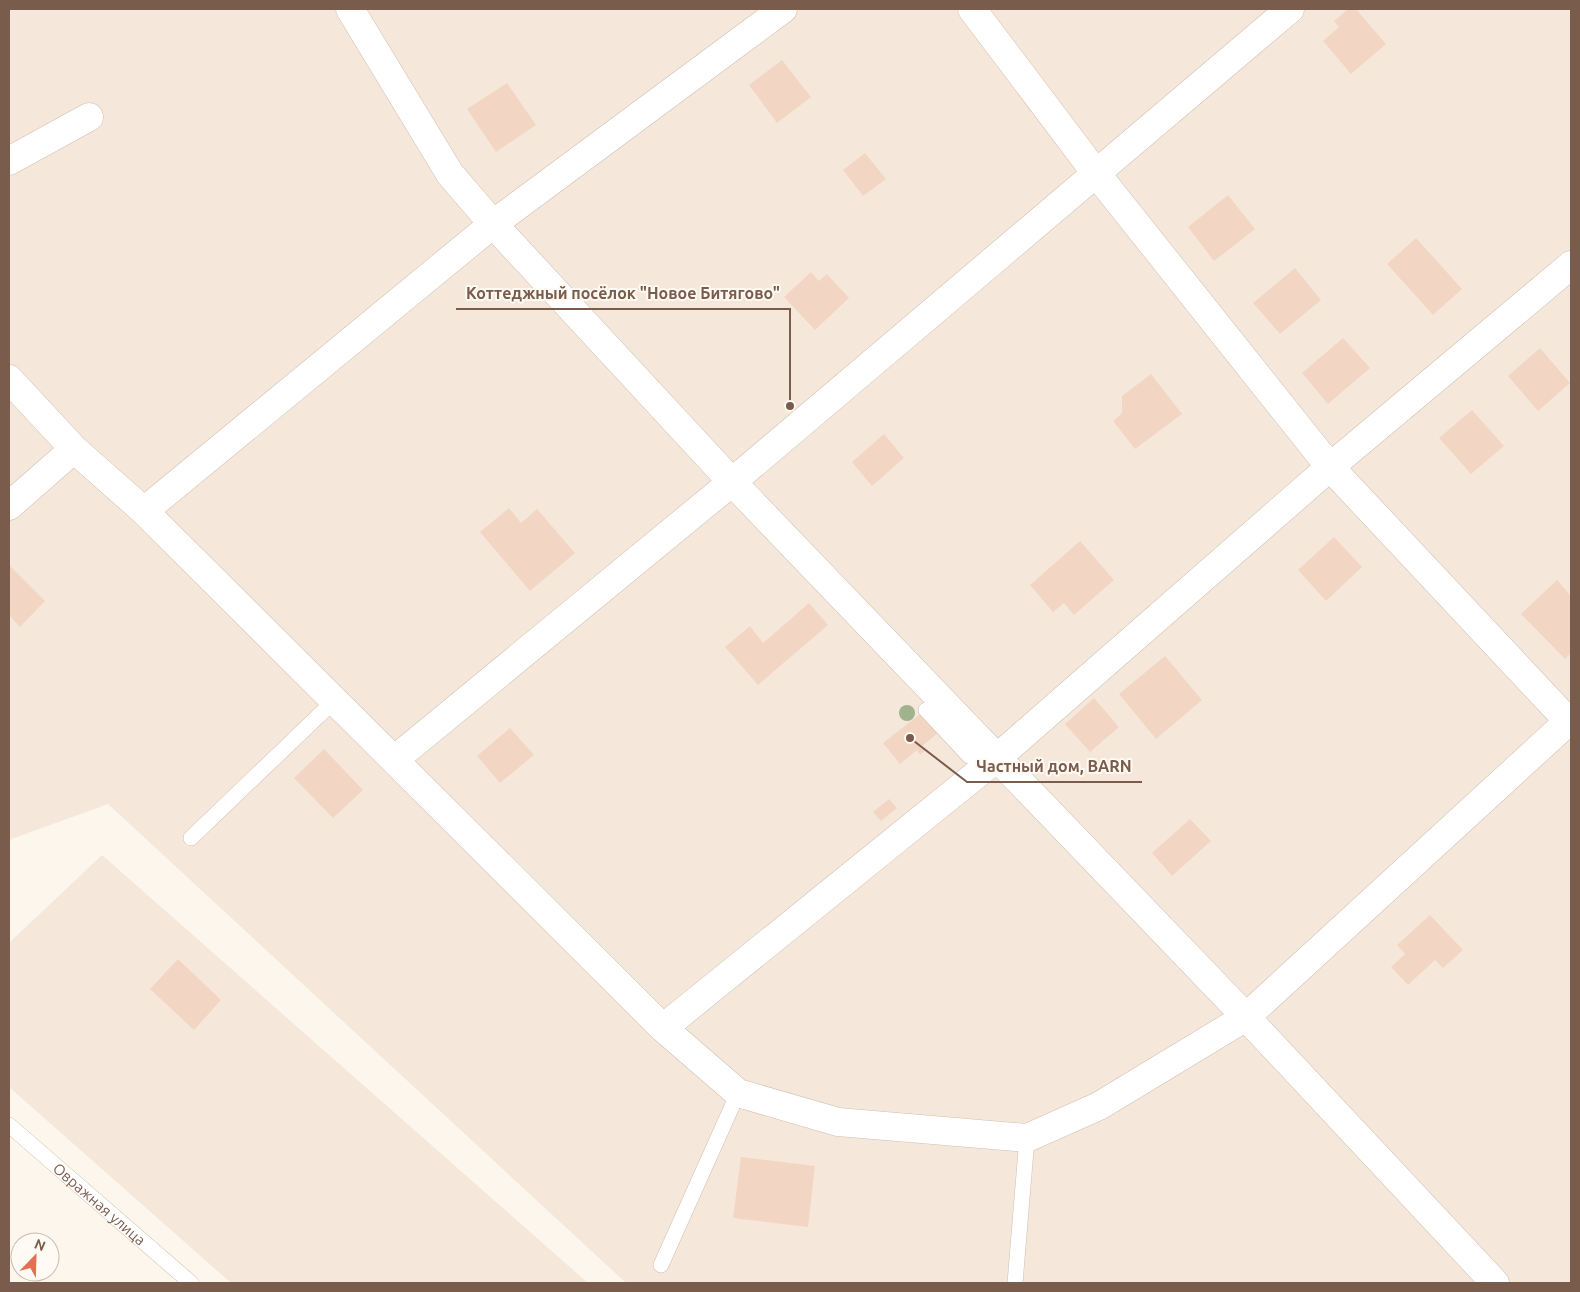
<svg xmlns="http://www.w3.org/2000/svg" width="1580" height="1292" viewBox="0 0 1580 1292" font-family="Ubuntu,sans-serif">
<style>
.residential{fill:#f5e8da}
.building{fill:#f3d5c3}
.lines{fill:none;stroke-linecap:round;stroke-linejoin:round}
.service-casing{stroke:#d1beb0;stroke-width:16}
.minor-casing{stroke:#d1beb0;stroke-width:29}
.service{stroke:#fff;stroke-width:15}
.minor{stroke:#fff;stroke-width:28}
.tree{fill:#a0b28e}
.labels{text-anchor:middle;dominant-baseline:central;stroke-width:4;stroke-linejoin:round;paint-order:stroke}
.street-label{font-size:15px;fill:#7a5c4d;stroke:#fffaf3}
.leader{fill:none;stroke:#7a5c4d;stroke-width:2}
.callout-dot{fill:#7a5c4d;stroke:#fffaf3;stroke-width:2}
.callout-label{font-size:16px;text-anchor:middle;font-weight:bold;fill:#7a5c4d;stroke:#fffaf3;stroke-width:4;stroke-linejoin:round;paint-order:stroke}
</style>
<rect width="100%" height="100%" fill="#fdf6ec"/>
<path class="residential" d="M9 9H1571V1283H626L108 804 9 840Z
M102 855 588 1283H231L9 1087V943Z"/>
<path class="building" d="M1348 9H1356L1386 44 1351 74 1323 41 1339 27 1334 21Z
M782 60 811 97 777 123 749 85Z
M507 83 536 125 496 152 467 109Z
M865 153 886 179 863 196 843 170Z
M1228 195 1255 229 1214 261 1188 227Z
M1416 238 1462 289 1433 315 1387 264Z
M1295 268 1321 300 1280 334 1253 303Z
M811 272 819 281 827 274 849 298 815 330 784 297Z
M1343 338 1370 368 1328 404 1302 373Z
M1540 348 1570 383 1538 411 1508 376Z
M1151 374 1182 414 1135 449 1113 421 1122 413V396Z
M1472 410 1504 446 1471 474 1439 438Z
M884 434 904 458 872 486 852 462Z
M509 508 521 523 537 509 575 553 530 591 480 532Z
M1334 537 1362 567 1326 601 1298 570Z
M1080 541 1114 580 1074 615 1064 603 1053 612 1030 585Z
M10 566 45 601 20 627 9 615Z
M1557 580 1571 596V653L1565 659 1521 614Z
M809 603 828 625 758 685 725 647 750 626 763 643Z
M1165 656 1202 700 1156 739 1119 694Z
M1094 698 1119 727 1090 752 1065 724Z
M920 714 938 733 922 746 926 750 920 755 917 750 900 764 883 743Z
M510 728 534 755 500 783 477 756Z
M324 749 363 790 333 818 294 778Z
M889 799 897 808 881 821 873 812Z
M1190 819 1211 841 1172 876 1152 853Z
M1430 915 1463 950 1443 968 1435 960 1408 985 1391 967 1405 954 1397 945Z
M178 959 221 1000 194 1030 150 989Z
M741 1157 815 1166 808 1227 733 1218Z"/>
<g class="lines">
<g class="service-casing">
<g id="service">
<path d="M926 710 969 756 996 757"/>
<path d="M191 838 334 701"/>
<path id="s1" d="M9 1125 191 1283"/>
<path d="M661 1265 738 1093"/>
<path d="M1015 1283 1027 1138"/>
</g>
</g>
<g class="minor-casing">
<path id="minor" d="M350 9 450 174 493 224 732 482 1246 1017 1495 1283
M972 9 1095 172 1330 467 1571 724
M9 161 89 117
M9 379 74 449 144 511 663 1028 738 1093 838 1122 1027 1138 1099 1106 1246 1017 1571 719
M9 506 74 449
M144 511 493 224 783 9
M394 760 732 482 1290 9
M663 1028 998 757 1330 467 1571 265"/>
</g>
<use href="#service" class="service"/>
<use href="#minor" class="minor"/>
</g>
<circle class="tree" cx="907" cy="713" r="8"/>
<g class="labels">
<g class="street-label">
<text stroke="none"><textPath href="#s1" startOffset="120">Овражная улица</textPath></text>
</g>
</g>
<path class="leader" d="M790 406L790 309H456M910 738L967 782H1142"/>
<g class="callout-dot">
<circle cx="790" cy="406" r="5"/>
<circle cx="910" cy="738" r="5"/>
</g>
<g class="callout-label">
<text x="623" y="299">Коттеджный посёлок "Новое Битягово"</text>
<text x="1054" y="772">Частный дом, BARN</text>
</g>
<rect width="1580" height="1292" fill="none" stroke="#7a5c4d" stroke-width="20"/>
<g transform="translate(35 1257) rotate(23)"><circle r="24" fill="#fffaf3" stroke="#cabbb1"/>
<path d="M0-4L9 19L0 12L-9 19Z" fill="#e76f51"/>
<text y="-8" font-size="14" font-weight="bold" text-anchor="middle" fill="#7a5c4d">N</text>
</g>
</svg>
